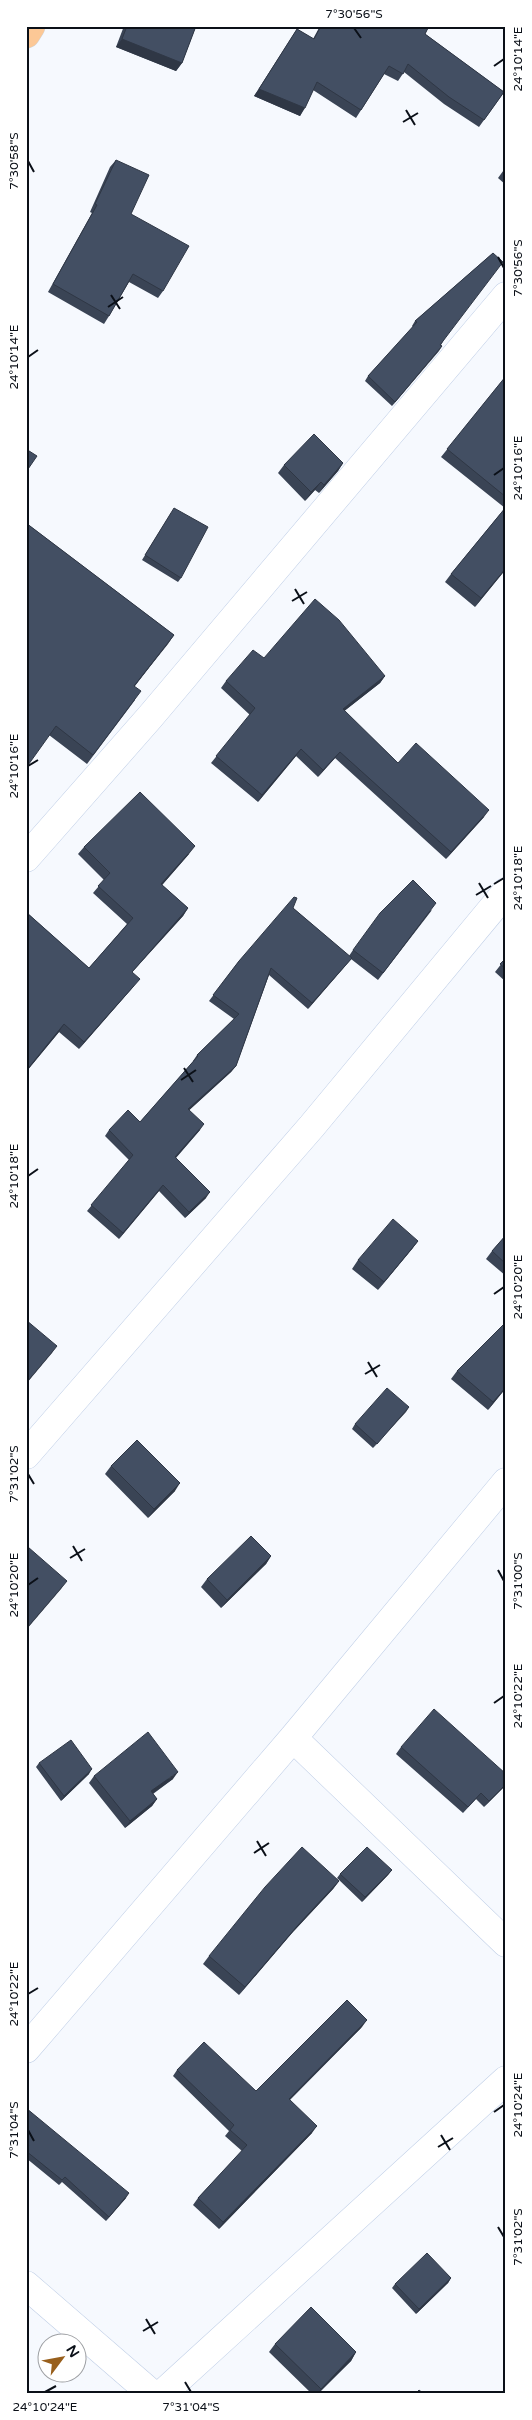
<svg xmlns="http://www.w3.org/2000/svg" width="532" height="2420" viewBox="0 0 532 2420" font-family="'Varela Round',sans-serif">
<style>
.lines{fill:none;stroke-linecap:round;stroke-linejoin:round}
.minor-casing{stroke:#c0cfe7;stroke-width:29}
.tertiary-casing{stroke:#c0cfe7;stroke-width:29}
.trunk-casing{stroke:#d3d4d5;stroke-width:29}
.minor{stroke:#fff;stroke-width:28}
.tertiary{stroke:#fff;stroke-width:28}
.trunk{stroke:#fcc896;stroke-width:28}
.wall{fill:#3a4455}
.shaded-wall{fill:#2f3745}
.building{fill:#434f63;stroke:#2f3745}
.ticks{fill:none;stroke:#0b1018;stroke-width:2}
.neatline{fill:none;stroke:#0b1018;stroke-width:2}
.ticks-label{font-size:12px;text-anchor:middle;fill:#0b1018}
</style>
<rect width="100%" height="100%" fill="#f6f9fe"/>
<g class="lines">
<g class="minor-casing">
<path id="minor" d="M26 858 150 717 506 296
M26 1455 312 1126 506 892
M293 1738 506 1943
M26 2049 293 1738 506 1482
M162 2394 506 2080"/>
</g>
<g class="tertiary-casing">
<path id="tertiary" d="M26 2285 152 2394"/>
</g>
<g class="trunk-casing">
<path id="trunk" d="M26 34 31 26"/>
</g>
<use href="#minor" class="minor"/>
<use href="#tertiary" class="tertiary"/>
<use href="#trunk" class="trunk"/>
</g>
<path class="wall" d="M124 26H196L182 63 176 71 116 47Z
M320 26H429L425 34 504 92 479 127 444 104 404 72 398 81 384 74 356 118 313 90 300 116 254 96 297 29 313 39Z
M116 160 131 214 163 291 158 298 129 282 109 316 104 324 48 292 92 213 90 212 110 167Z
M506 167V185L498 178Z
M493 253 441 345 442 346 392 406 365 381 368 376 413 327 412 326 415 321Z
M506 376V569L475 607 445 582 451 574 505 508 441 457Z
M343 463 338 471 319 493 315 490 305 501 278 473 284 465Z
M171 513 181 578 178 582 142 560Z
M26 523 174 635 135 686V700L87 764 49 735Z
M264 658 385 676 380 683 344 711 398 763 484 817 446 859 335 758 318 777 296 756 258 802 211 763 250 715 221 688 226 681Z
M84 847 189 854 162 885 188 908 183 916 132 972 134 986 79 1049 59 1032 26 1072V912L89 968 127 924 93 893 104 880 78 854Z
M293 908 349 956 353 950 432 910 378 980 351 959 308 1009 269 975 236 1066 231 1072 189 1110 200 1130 176 1158 206 1198 185 1218 159 1191 119 1239 87 1211 129 1160 105 1136 109 1130 140 1122 193 1062V1061L197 1055 234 1019 209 1001 239 961Z
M506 958V982L495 972Z
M506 1235V1276L486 1259 492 1251Z
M418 1241 412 1249 378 1290 352 1269 358 1260Z
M506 1322V1388L488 1410 451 1379 457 1371Z
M409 1407 373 1448 352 1429 355 1424Z
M111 1466 175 1491 148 1518 105 1474Z
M271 1556 266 1564 221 1608 201 1587 207 1579Z
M401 1747 506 1774V1785L484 1807 476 1799 463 1813 396 1754Z
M39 1763 89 1774 61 1801 36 1767Z
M94 1776 173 1779 153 1794 157 1799 152 1806 125 1828 89 1783Z
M392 1870 388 1875 362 1902 337 1878 340 1874Z
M339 1881 333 1889 292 1933 239 1995 203 1964 209 1956Z
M362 2027 290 2100 312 2133 219 2229 193 2205 198 2198 242 2151 225 2136 229 2131 173 2076 177 2070 256 2091Z
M26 2108 126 2198 106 2221 62 2182 59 2185 26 2158Z
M451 2278 448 2283 416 2314 392 2288 395 2284Z
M506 2299V2307L503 2304Z
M275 2344 356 2352 351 2361 318 2394H312L269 2352Z"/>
<path class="shaded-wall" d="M122 39 182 63 176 71 116 47Z
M259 89 305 108 300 116 254 96Z
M442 346 439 351 392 406 395 402Z
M343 463 338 471 319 493 324 485Z
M321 482 315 490 305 501 311 492Z
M506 568V569L475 607 481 598Z
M174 635 168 644 128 694 134 686Z
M385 676 380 683 338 716 343 709Z
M301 749 296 756 258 802 262 795Z
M340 752 335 758 318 777 323 770Z
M489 810 484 817 446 859 451 852Z
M195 846 189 854 156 892 161 884Z
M188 908 183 916 126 979 132 972Z
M352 958 347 964 308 1009 312 1003Z
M140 979 134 986 79 1049 84 1042Z
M64 1024 59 1032 26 1072V1071Z
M236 1066 231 1072 184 1115 188 1109Z
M204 1124 200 1130 171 1163 175 1157Z
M163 1185 159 1191 119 1239 123 1233Z
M210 1192 206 1198 185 1218 189 1212Z
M418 1241 412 1249 378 1290 384 1282Z
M57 1346 52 1353 26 1384V1383Z
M506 1387V1388L488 1410 493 1402Z
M409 1407 406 1412 373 1448 377 1444Z
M180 1483 175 1491 148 1518 154 1509Z
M271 1556 266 1564 221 1608 227 1600Z
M67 1581 61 1589 26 1630V1629Z
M92 1769 89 1774 61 1801 64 1796Z
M178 1772 173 1779 146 1798 151 1791Z
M506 1784V1785L484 1807 489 1801Z
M157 1799 152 1806 125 1828 130 1821Z
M392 1870 388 1875 362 1902 365 1897Z
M339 1881 333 1889 292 1933 239 1995 245 1987 298 1925Z
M367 2020 362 2027 284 2105 289 2099Z
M317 2126 312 2133 219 2229 223 2222Z
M129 2193 126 2198 106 2221 109 2217Z
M451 2278 448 2283 416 2314 419 2309Z
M356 2352 351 2361 317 2394 321 2389Z"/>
<path class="building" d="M127 26H196L182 63 122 39Z
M321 26H429L425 34 504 92 484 120 449 97 408 64 403 74 389 66 361 110 317 82 305 108 259 89 297 29 314 39Z
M116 160 149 175 131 214 189 246 163 291 133 274 109 316 53 284 97 205 95 204Z
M493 253 503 262 440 345 442 346 395 402 368 376 417 322 415 321Z
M506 376V497L447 449Z
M314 434 343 463 324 485 321 482 311 492 284 465Z
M26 449 37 456 26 472Z
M506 507V568L481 598 451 574Z
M174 508 208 527 181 578 145 555Z
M26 523 174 635 134 686 141 691 93 755 56 726 26 768Z
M315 599 339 620 385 676 343 709 398 763 416 743 489 810 451 852 340 752 323 770 301 749 262 795 216 756 255 708 226 681 253 650 264 658Z
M140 792 195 846 161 884 188 908 132 972 140 979 84 1042 64 1024 26 1071V912L89 968 133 918 98 886 110 873 84 847Z
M413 880 436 903 383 973 353 950 380 913Z
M294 897 297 898 293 908 352 958 312 1003 271 968 236 1066 188 1109 204 1124 175 1157 210 1192 189 1212 163 1185 123 1233 91 1205 133 1155 109 1130 128 1110 140 1122 198 1056 197 1055 239 1014 213 995 239 961Z
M506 958V969L500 964Z
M393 1219 418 1241 384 1282 358 1260Z
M506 1235V1264L492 1251Z
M26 1320 57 1346 26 1383Z
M506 1322V1387L493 1402 457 1371Z
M387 1388 409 1407 377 1444 355 1424Z
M137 1440 180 1483 154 1509 111 1466Z
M251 1536 271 1556 227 1600 207 1579Z
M28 1547 67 1581 26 1629V1550Z
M434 1709 506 1774V1784L489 1801 481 1793 468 1807 401 1747Z
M148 1732 178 1772 151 1791 157 1799 130 1821 94 1776Z
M71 1740 92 1769 64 1796 39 1763Z
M302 1847 339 1881 298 1925 245 1987 209 1956 265 1887Z
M367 1847 392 1870 365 1897 340 1874Z
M347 2000 367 2020 289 2099 317 2126 223 2222 198 2198 247 2145 230 2130 234 2125 177 2070 204 2042 256 2091Z
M26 2108 129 2193 109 2217 65 2177 62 2180 26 2151V2149L29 2145 26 2143Z
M427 2253 451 2278 419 2309 395 2284Z
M311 2307 356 2352 321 2389 275 2344Z
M419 2390 424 2394H415Z"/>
<path class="ticks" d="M354 28 361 38M494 66 504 59M406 110 415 125M403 122 418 113M28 161 34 172M498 257 504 268M111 295 120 309M108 307 123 297M28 357 38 350M494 475 504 468M295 589 304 604M292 601 307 592M28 766 38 760M479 883 488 898M494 884 504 878M476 895 491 886M184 1068 193 1082M181 1080 196 1070M28 1176 38 1169M494 1294 504 1287M368 1362 377 1377M365 1374 380 1365M28 1474 34 1484M73 1546 82 1561M70 1558 85 1549M498 1570 504 1581M28 1585 38 1578M494 1703 504 1696M257 1841 266 1856M254 1853 269 1843M28 1994 38 1988M494 2112 504 2105M28 2130 34 2141M441 2135 450 2150M438 2147 453 2138M498 2227 504 2237M146 2319 155 2334M143 2331 158 2322M185 2382 191 2392M45 2392 56 2386"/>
<rect width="532" height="2420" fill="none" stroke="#ffffff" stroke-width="55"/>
<g transform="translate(62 2358) rotate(58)"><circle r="24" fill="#ffffff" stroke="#9d9fa3"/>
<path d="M0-4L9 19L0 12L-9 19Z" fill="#985f1c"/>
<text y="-8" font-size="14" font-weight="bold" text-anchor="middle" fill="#0b1018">N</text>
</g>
<rect x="28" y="28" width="476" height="2364" class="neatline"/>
<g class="ticks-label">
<text x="354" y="18">7°30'56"S</text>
<text transform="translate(518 59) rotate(-90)" y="4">24°10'14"E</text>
<text transform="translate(14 161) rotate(-90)" y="4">7°30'58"S</text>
<text transform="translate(518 268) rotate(-90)" y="4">7°30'56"S</text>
<text transform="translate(14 357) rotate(-90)" y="4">24°10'14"E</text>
<text transform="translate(518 468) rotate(-90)" y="4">24°10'16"E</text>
<text transform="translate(14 766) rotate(-90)" y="4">24°10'16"E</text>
<text transform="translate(518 878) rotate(-90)" y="4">24°10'18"E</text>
<text transform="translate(14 1176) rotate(-90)" y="4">24°10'18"E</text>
<text transform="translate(518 1287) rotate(-90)" y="4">24°10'20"E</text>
<text transform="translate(14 1474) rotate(-90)" y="4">7°31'02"S</text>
<text transform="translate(518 1581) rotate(-90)" y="4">7°31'00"S</text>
<text transform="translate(14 1585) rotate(-90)" y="4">24°10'20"E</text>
<text transform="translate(518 1696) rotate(-90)" y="4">24°10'22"E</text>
<text transform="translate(14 1994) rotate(-90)" y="4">24°10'22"E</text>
<text transform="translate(518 2105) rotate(-90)" y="4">24°10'24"E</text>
<text transform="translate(14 2130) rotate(-90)" y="4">7°31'04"S</text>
<text transform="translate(518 2237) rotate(-90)" y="4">7°31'02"S</text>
<text x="45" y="2411">24°10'24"E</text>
<text x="191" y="2411">7°31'04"S</text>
</g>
</svg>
